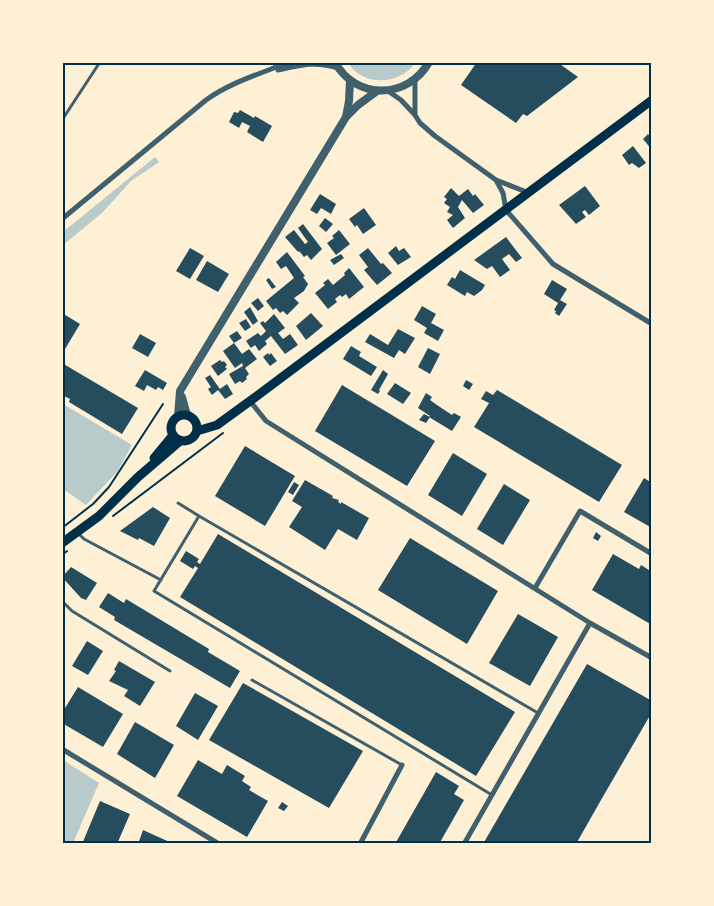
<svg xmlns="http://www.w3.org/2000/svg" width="714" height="906" viewBox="0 0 714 906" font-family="'Roboto Condensed',sans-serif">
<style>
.green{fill:#b9caca}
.building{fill:#264d5e}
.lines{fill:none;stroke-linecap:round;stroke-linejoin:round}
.path{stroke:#003049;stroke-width:2}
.service{stroke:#3f606c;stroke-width:3}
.minor{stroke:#3f606c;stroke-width:5}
.tertiary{stroke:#3f606c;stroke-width:8}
.primary{stroke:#003049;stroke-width:9}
.neatline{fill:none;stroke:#003049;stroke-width:2}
</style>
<rect width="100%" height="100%" fill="#fdf0d5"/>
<path class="green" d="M348 63H415C400 85 363 87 348 63Z
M155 157 159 162 131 181 102 213 63 245V232Z
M63 404 132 445 117 472 86 505 63 489Z
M63 760 99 783 73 843H63Z"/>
<path class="building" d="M477 62H557L578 77 527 116 523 114 516 123 461 85Z
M240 110 254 118 255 116 272 126 263 142 247 132 250 126 242 122 239 128 229 122 234 112 238 113Z
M648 134 649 135 652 134V150L643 139Z
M633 146 646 163 639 168 632 163 629 165 622 155Z
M585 186 600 206 589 215 585 210 582 212 586 217 576 224 559 205Z
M451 188 459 196 468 189 473 196 475 194 484 205 473 213 462 200 458 207 465 218 453 228 447 220 453 215 447 212 450 207 444 203 447 199 444 197Z
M320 194 336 204 331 214 321 208 317 214 310 210Z
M364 208 376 225 363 234 357 225 355 227 349 219Z
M325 218 333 224 326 232 319 226Z
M303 224 322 249 311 260 307 255 304 257 299 251 298 252 285 237 294 230 305 244 308 242 298 228Z
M339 230 350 244 336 255 327 243 334 238 332 236Z
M506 237 522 258 516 262 509 254 502 259 510 270 500 277 492 266 487 269 474 260Z
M396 246 399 251 404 248 411 257 398 265 388 253Z
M190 248 204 256 190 279 176 271Z
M368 248 381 264 383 263 392 273 377 285 364 270 368 267 359 255Z
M287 252 305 276 303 277 308 284 304 291 294 298 299 303 287 315 283 311 280 313 276 308 273 310 266 301 294 278 286 266 281 269 276 262Z
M341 254 344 258 334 265 330 260Z
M207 261 229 274 218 292 196 280Z
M349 268 364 287 349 299 346 294 342 297 340 295 335 299 337 302 328 309 315 293 325 285 323 283 328 279 333 285 345 275 344 273Z
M460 270 485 285 482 290 474 296 467 292 465 296 447 285 452 277 455 279Z
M269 278 276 287 272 289 266 280Z
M552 280 567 289 560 300 567 304 559 316 555 313 556 311 554 310 558 303 544 294Z
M258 298 264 306 258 311 251 303Z
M422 306 436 314 431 323 444 330 438 341 424 333 427 328 414 320Z
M250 307 258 321 253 325 244 312Z
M62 313 80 324 62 354Z
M311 313 323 326 306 340 296 326Z
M274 314 285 328 278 333 283 339 290 334 298 345 285 354 271 336 265 341 267 344 259 351 255 345 251 348 246 341 258 333 261 336 266 331 260 323 263 321 265 323Z
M246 319 251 327 245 331 239 323Z
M398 329 415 338 405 354 399 350 394 358 365 342 370 334 388 345Z
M237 331 242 338 234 343 242 354 249 349 257 359 245 368 249 374 246 377 247 379 242 383 240 381 235 384 229 374 243 366 242 363 235 368 223 351 234 343 229 336Z
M140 334 156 343 148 357 132 348Z
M351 346 361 352 359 356 377 367 371 376 343 359Z
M428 348 440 354 430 374 418 367Z
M268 353 269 355 271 353 277 361 270 366 263 357Z
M220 360 222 362 224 361 227 365 225 367 227 369 218 376 211 366Z
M62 363 138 408 122 434 69 402 70 399 62 395Z
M145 370 167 383 163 390 158 387 156 390 147 385 144 391 135 386Z
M383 370 388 374 379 390 380 391 378 394 371 390Z
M210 375 220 389 227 384 233 394 225 399 218 390 212 395 208 389 211 387 205 378Z
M466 380 473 384 469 390 463 386Z
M395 383 411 393 403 404 387 394Z
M342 385 435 441 407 486 315 431Z
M497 390 622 465 599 502 474 427 489 403 481 399 486 391 493 395Z
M426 393 432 397 430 400 437 405 452 415 454 413 461 417 452 431 429 417 430 416 418 408Z
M424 414 430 417 426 423 419 420Z
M245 446 295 476 265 526 215 496Z
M453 453 487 474 462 516 428 495Z
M644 478 652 483V528L624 512Z
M305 480 333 496 332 498 339 500 338 502 341 504V502L369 518 357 540 338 529 325 550 289 527 302 507 292 501Z
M294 482 299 485 293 495 288 492Z
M504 484 530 500 503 545 477 529Z
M153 507 170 518 154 546 139 538 138 540 120 531Z
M596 532 601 536 598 541 593 538Z
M218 534 515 712 476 776 180 597 198 568 195 566 193 569 180 561 186 551 199 559 197 562 200 564Z
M410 538 498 591 467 644 378 590Z
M613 554 639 569 641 565 652 572V625L592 590Z
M71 567 97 583 86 600 81 598 62 577Z
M108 593 124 603 126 599 209 649 208 652 240 671 230 688 114 620 115 617 99 607Z
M518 614 558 637 530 686 489 663Z
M87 641 103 651 88 675 72 666Z
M119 661 155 682 140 706 124 696 128 690 109 681 116 671 114 670Z
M587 664 652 701V712L601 800 576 844H483Z
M243 683 363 751 329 808 209 740Z
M78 687 123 714 103 747 62 723V713Z
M195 693 218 706 198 740 176 726Z
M135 722 174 745 155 778 117 754Z
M198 760 222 774 227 765 245 776 242 781 251 787 249 790 268 801 247 837 177 796Z
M436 772 459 786 454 794 464 800 451 823 439 844H395Z
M100 801 130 814 117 844H82Z
M282 802 288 806 284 811 278 808Z
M143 830 174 844H138Z"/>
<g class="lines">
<path class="path" d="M113 516 223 433
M62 528 93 504 109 487 163 404
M62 555 67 551"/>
<path class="service" d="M62 120 100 62
M178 503 199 516
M79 534 84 539 161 580
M62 601 72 611 170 671
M252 680 402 765
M492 795 154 591 199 516 538 713"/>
<path class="minor" d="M278 70C301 65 315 61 338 68
M415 80V115
M388 91 401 100 415 115 420 123 435 136 496 180 529 193
M496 180 503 193 506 210 553 264 652 324
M62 219 206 100C231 82 260 74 289 62
M250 401 266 421 590 623 652 658
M535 588 580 511 652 554
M62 749 219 844
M360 844 402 765
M464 844 590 623"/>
<path class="tertiary" d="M335 62C355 100 408 100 429 62
M346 117 358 105 377 91
M182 397 187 415
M178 416 180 391 346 117 349 101 350 81"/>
<path class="primary" d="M171 428a13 13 0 1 1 26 0a13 13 0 1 1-26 0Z
M197 431 217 425 250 401 652 100
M154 458 173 435
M62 543 99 516 138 477 180 441"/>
</g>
<rect width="714" height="906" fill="none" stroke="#fdf0d5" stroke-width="128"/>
<rect x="64" y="64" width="586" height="778" class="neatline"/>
</svg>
